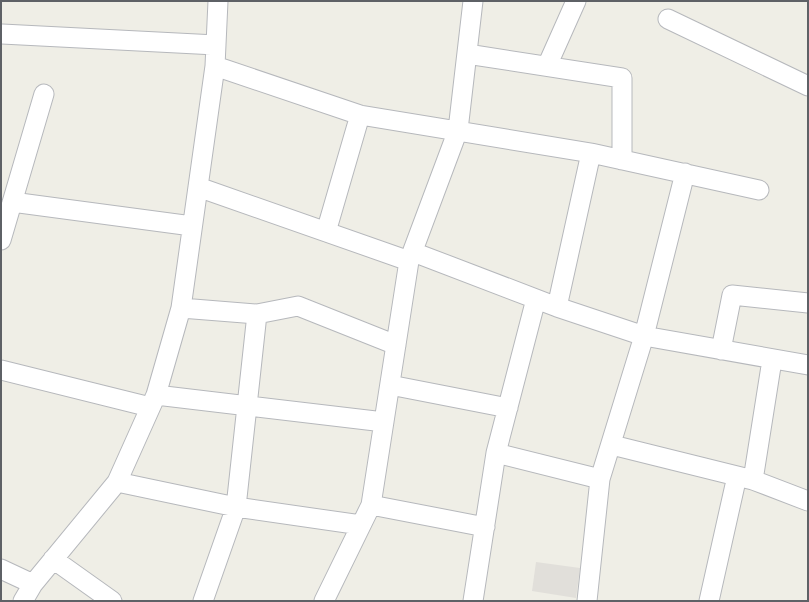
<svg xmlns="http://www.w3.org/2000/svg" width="809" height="602" viewBox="0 0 809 602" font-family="Inter,sans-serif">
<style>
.industrial{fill:#e1dfda}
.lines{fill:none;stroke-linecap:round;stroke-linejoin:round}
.minor-casing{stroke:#b6b8bc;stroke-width:21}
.minor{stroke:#fff;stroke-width:19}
</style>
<rect width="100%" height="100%" fill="#efeee6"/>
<path class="industrial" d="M536 562 580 568 576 598 532 591Z"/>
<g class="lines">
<g class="minor-casing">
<path id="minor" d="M668 19 808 86
M2 34 216 45
M467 54 622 78V160
M215 66 360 115 591 153 759 190
M547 66 576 1
M198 187 409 261
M12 202 192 226
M326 232 360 115
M1 240 44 94
M413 252 557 307 644 336 808 365
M557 307 591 153
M181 308 257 314 298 306 396 345
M721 350 732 295 808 303
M1 370 150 407
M390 385 508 408
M156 395 384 422
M612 445 753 480 808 501
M496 453 600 479
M753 480 772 360
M117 482 236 507 361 525
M371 505 485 527
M53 559 112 601
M1 569 33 584
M23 601 33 584 117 482 156 395 181 308 215 66 218 1
M203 601 236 507 257 314
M324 601 371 505 409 261 458 130 473 1
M473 601 496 453 536 299
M587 601 600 479 644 336 685 173
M709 601 737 476"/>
</g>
<use href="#minor" class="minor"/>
</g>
<rect width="809" height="602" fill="none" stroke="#5e6166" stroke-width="4"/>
</svg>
